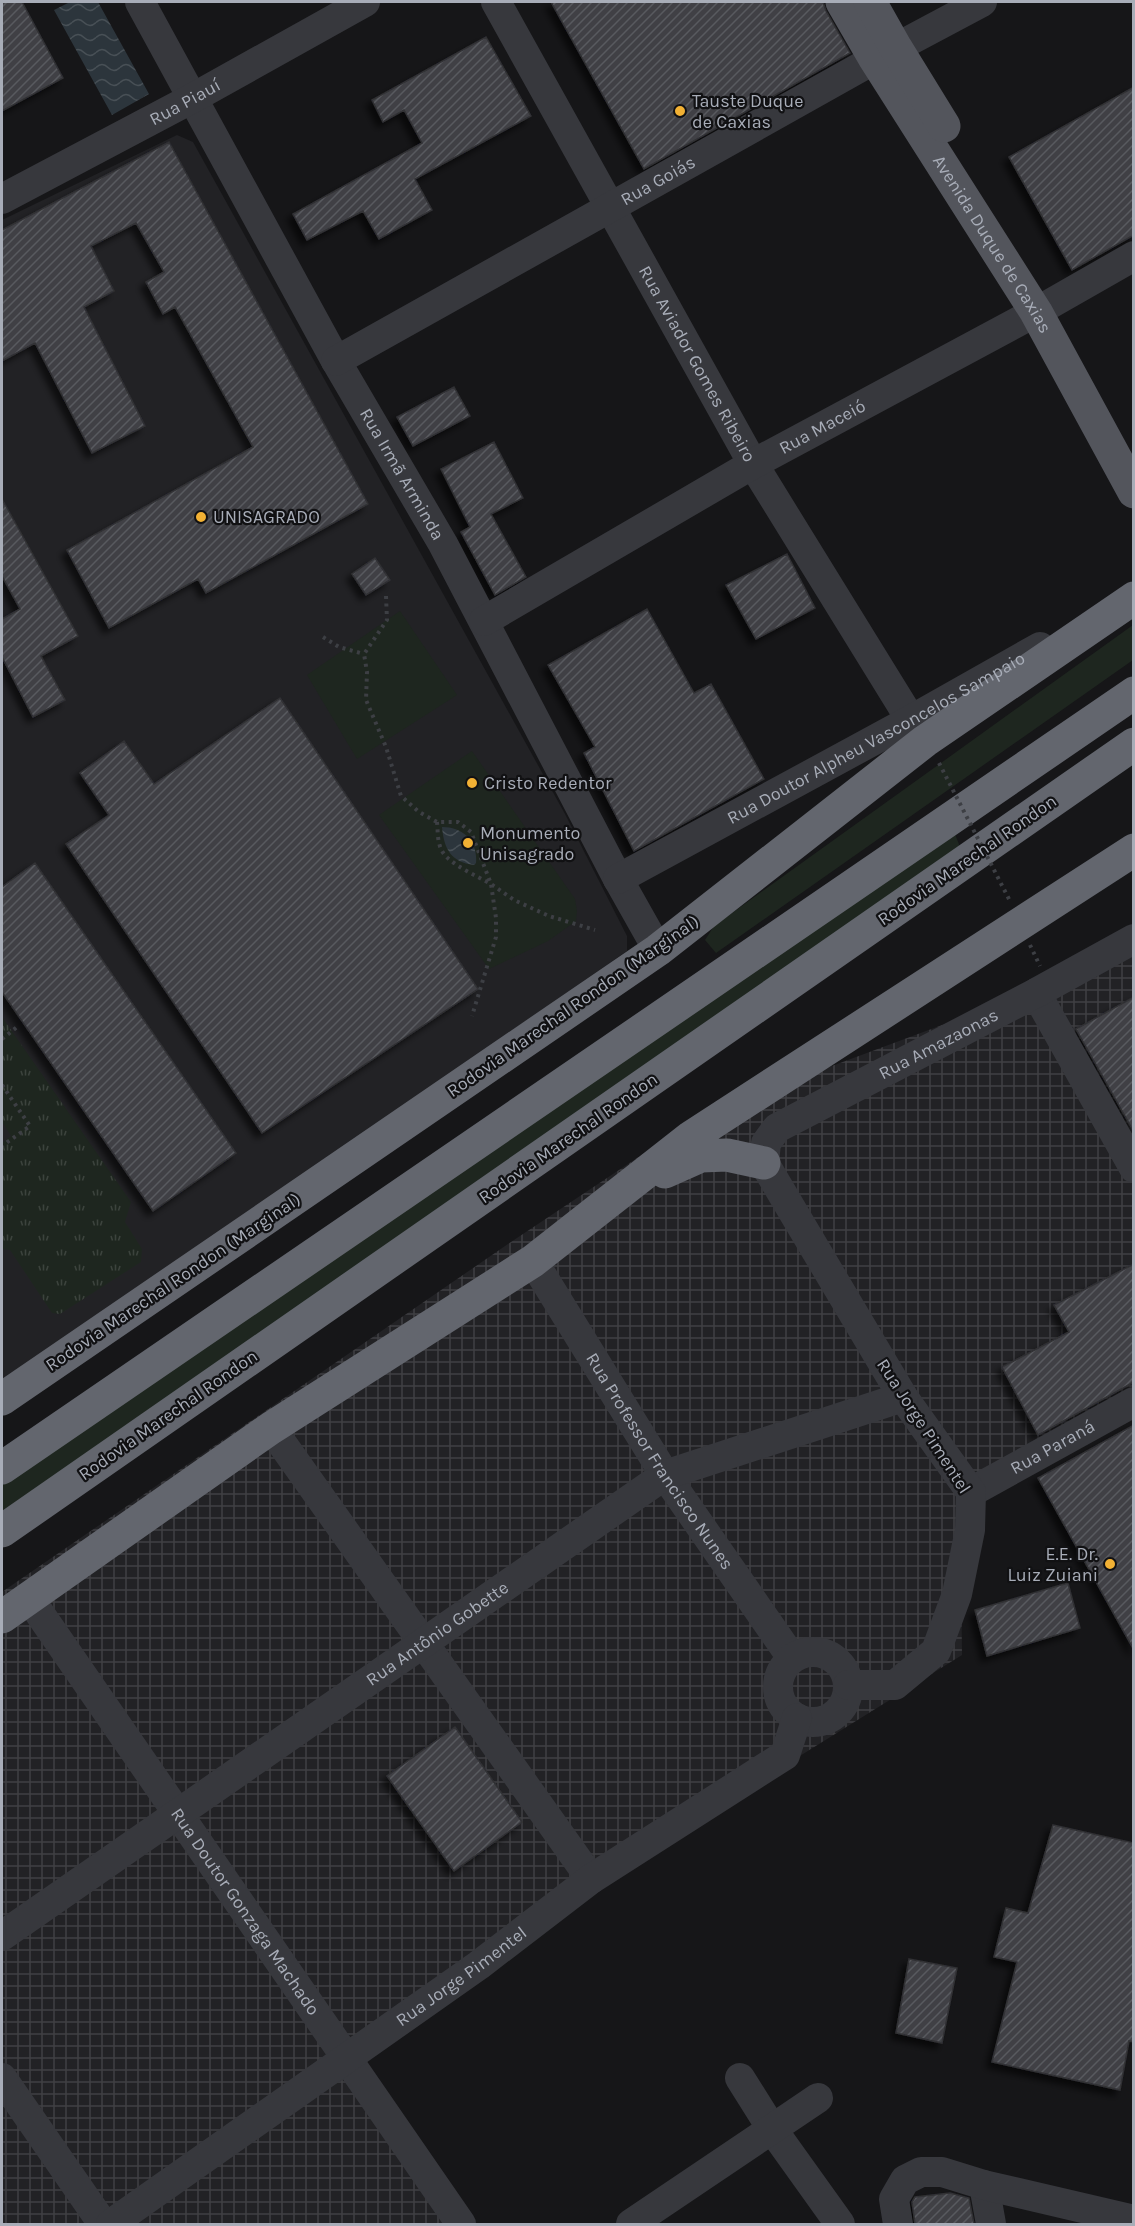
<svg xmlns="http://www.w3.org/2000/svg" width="1135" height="2226" viewBox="0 0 1135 2226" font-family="Karla,sans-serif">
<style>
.built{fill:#222225}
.industrial{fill:url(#industrial-grid)}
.grass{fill:#1e261f}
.park{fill:url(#park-tufts)}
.water{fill:url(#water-waves)}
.building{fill:url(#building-hatch);stroke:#303034;stroke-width:1.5;filter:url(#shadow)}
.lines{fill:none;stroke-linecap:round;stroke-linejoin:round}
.path{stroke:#3d3f44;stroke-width:4;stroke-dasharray:3 4.5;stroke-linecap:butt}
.minor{stroke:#37383d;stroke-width:30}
.major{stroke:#53555c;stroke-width:33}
.highway{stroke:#63666e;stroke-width:33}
.path-bridge{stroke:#3d3f44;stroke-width:4;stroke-dasharray:3 4.5;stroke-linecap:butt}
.poi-dot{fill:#f2b134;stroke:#111113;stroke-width:2}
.labels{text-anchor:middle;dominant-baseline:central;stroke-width:4.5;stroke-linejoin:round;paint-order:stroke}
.poi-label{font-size:18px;fill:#a8adb8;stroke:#111113;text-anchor:start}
.street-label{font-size:18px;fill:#a8adb8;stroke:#111113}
</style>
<defs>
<pattern id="industrial-grid" width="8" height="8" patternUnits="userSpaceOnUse" patternTransform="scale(1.5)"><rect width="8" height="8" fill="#222225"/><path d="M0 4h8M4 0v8" fill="none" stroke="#3f3f43"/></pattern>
<pattern id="park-tufts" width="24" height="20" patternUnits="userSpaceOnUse" patternTransform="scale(1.5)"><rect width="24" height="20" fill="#1e261f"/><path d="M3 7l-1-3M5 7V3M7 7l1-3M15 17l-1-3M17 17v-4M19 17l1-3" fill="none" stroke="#3c433d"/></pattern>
<pattern id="water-waves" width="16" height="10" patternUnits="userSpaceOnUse" patternTransform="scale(1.5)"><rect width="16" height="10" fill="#2c353c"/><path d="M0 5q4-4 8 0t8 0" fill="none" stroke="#485056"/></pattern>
<pattern id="building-hatch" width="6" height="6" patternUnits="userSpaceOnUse" patternTransform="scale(1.5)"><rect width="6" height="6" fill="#404145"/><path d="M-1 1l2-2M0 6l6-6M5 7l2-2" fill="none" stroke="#595a5e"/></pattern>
<filter id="shadow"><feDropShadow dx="-5.5" dy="5.5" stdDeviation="3" flood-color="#0009"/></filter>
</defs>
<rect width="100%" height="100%" fill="#161618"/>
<path class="built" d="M177 135 193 142 565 814 627 936V951L2 1384V220Z"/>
<path class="industrial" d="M1133 954V1386L960 1490 962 1655 639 1856 355 2068 445 2224H2V1592L508 1244 703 1114Z"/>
<path class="grass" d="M400 611 457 695 357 759 307 675Z
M1133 625V660L716 953 705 940 714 926Z
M472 751 575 899 577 911 576 921 548 941 489 969 379 815Z
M953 829 964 857 2 1518V1484Z"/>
<path class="park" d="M2 1017 131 1202 125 1222 142 1249 141 1262 60 1314 52 1313 10 1250 2 1249V1143L11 1136 2 1122Z"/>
<path class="water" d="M70 2H98L149 94 112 115 54 10Z
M442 827C463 827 478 841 476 863L474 865C451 862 444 849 442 827Z"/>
<path class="building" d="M2 2H22L63 78 2 111Z
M551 2H823L826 11 850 53 644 169Z
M486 37 531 116 415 179 432 210 379 239 363 211 307 240 293 214 422 143 404 110 383 122 372 100Z
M1134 87V235L1072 270 1009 157Z
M169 142 368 504 206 593 198 579 109 628 67 550 253 447 175 307 163 314 146 282 164 272 136 223 91 246 114 291 84 307 145 426 92 453 35 343 2 361V230Z
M454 387 470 416 413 446 397 417Z
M494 442 523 498 491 514 526 577 495 595 461 532 470 527 441 469Z
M2 499 78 636 41 656 65 700 33 717 2 657V619L20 609 2 576Z
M787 554 815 608 756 639 726 585Z
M375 558 390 580 366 595 352 574Z
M647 609 694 693 711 684 764 779 634 851 584 753 595 747 548 665Z
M280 698 478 989 262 1133 66 844 109 815 80 773 124 741 154 784Z
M35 863 236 1153 153 1211 2 992V887Z
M1134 997V1132L1076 1029Z
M1134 1264V1382L1038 1435 1002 1367 1069 1332 1054 1305Z
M1134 1425V1650L1038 1478Z
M1068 1583 1080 1628 987 1656 975 1610Z
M455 1727 522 1822 454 1871 387 1776Z
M1053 1825 1134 1843V2042L1129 2041 1120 2090 992 2062 1017 1962 994 1957 1006 1908 1028 1913Z
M909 1959 957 1968 942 2043 896 2033Z
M950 2193 969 2198 974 2224H915L912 2202 915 2197Z"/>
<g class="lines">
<path class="path" d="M386 596 387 620 364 654 367 672 366 700 386 747 401 796 419 812 437 822H458L471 832 491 884 514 900 549 916 595 930
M323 637 339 647 364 654
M437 822C438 831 437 842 442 851 449 864 477 876 491 884L496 918V937L472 1016
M1030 945 1040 966
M2 1039 17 1027
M2 1085 30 1126 2 1146"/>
<g class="minor">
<path id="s1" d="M140 2 336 361 443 544 618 879 658 950"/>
<path id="s2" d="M496 2 753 464 911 720"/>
<path id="s3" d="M2 199 191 99 365 2"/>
<path id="s4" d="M336 361 875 59 982 2"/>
<path id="s5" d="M484 621 753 464 1036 312 1134 256"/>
<path id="s6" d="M618 879 911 720 1040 647"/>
<path d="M1036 993 1134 1168"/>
<path id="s7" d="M533 1261 665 1475 792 1658"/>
<path d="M271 1428 591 1879"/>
<path id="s8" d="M971 1492 1134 1402"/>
<path id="s9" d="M29 1598 461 2224"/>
<circle cx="813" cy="1687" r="35"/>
<path id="s10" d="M848 1685H895L936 1651 957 1594 970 1530 971 1492 903 1397 764 1163 766 1143 777 1128 1036 993 1134 939"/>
<path id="s11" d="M2 1936 665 1475 903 1397"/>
<path d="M2 2078 103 2224"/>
<path d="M740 2078 772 2129 840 2224"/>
<path d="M984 2185 991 2224"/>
<path id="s12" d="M111 2224 479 1965 591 1879 785 1755 797 1718"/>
<path d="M631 2224 818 2098"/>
<path d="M898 2224 894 2199 905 2180 921 2172H942L984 2185 1134 2220"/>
</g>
<g class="major">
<path id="s13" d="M842 2 875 59 1036 312 1134 492"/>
<path d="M870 2 896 48 944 126"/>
</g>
<path class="highway" d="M665 1172 701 1156 727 1155 764 1163
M2 1399 658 950 925 741 1134 598
M2 1468 1134 693
M2 1531 1134 744
M2 1617 271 1428 533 1261 691 1137 1134 850"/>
<path class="path-bridge" d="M939 763 1010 901"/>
</g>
<g class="poi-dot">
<circle cx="680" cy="111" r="6"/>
<circle cx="201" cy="517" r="6"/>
<circle cx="472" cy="783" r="6"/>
<circle cx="468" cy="843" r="6"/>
<circle cx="1110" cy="1564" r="6"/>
</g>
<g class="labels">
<g class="poi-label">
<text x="692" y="101">Tauste Duque<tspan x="692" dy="21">de Caxias</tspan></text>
<text x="213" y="517">UNISAGRADO</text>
<text x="484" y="783">Cristo Redentor</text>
<text x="480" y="833">Monumento<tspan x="480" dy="21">Unisagrado</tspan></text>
<text x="1098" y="1554" text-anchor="end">E.E. Dr.<tspan x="1098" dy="21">Luiz Zuiani</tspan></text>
</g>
<g class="street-label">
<text stroke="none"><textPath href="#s3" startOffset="207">Rua Piauí</textPath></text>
<text stroke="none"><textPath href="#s4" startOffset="369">Rua Goiás</textPath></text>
<text stroke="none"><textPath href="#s13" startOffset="285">Avenida Duque de Caxias</textPath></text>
<text stroke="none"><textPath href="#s2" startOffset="414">Rua Aviador Gomes Ribeiro</textPath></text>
<text stroke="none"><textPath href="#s5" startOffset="390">Rua Maceió</textPath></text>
<text stroke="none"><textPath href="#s1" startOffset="540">Rua Irmã Arminda</textPath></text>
<text stroke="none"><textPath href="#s6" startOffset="294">Rua Doutor Alpheu Vasconcelos Sampaio</textPath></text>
<text transform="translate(967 860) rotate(-35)">Rodovia Marechal Rondon</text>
<text transform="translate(573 1006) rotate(-35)">Rodovia Marechal Rondon (Marginal)</text>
<text stroke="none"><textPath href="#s10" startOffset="874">Rua Amazaonas</textPath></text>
<text transform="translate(568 1138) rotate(-35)">Rodovia Marechal Rondon</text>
<text transform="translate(173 1282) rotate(-34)">Rodovia Marechal Rondon (Marginal)</text>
<text transform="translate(168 1415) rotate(-35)">Rodovia Marechal Rondon</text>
<text transform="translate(924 1426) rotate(57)">Rua Jorge Pimentel</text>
<text stroke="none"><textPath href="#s8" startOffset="93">Rua Paraná</textPath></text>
<text stroke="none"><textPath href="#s7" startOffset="237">Rua Professor Francisco Nunes</textPath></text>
<text stroke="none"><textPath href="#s11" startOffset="530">Rua Antônio Gobette</textPath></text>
<text stroke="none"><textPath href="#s9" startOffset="381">Rua Doutor Gonzaga Machado</textPath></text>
<text stroke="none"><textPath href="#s12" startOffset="429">Rua Jorge Pimentel</textPath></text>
</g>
</g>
<rect width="1135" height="2226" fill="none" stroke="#a8adb8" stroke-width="6"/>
</svg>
